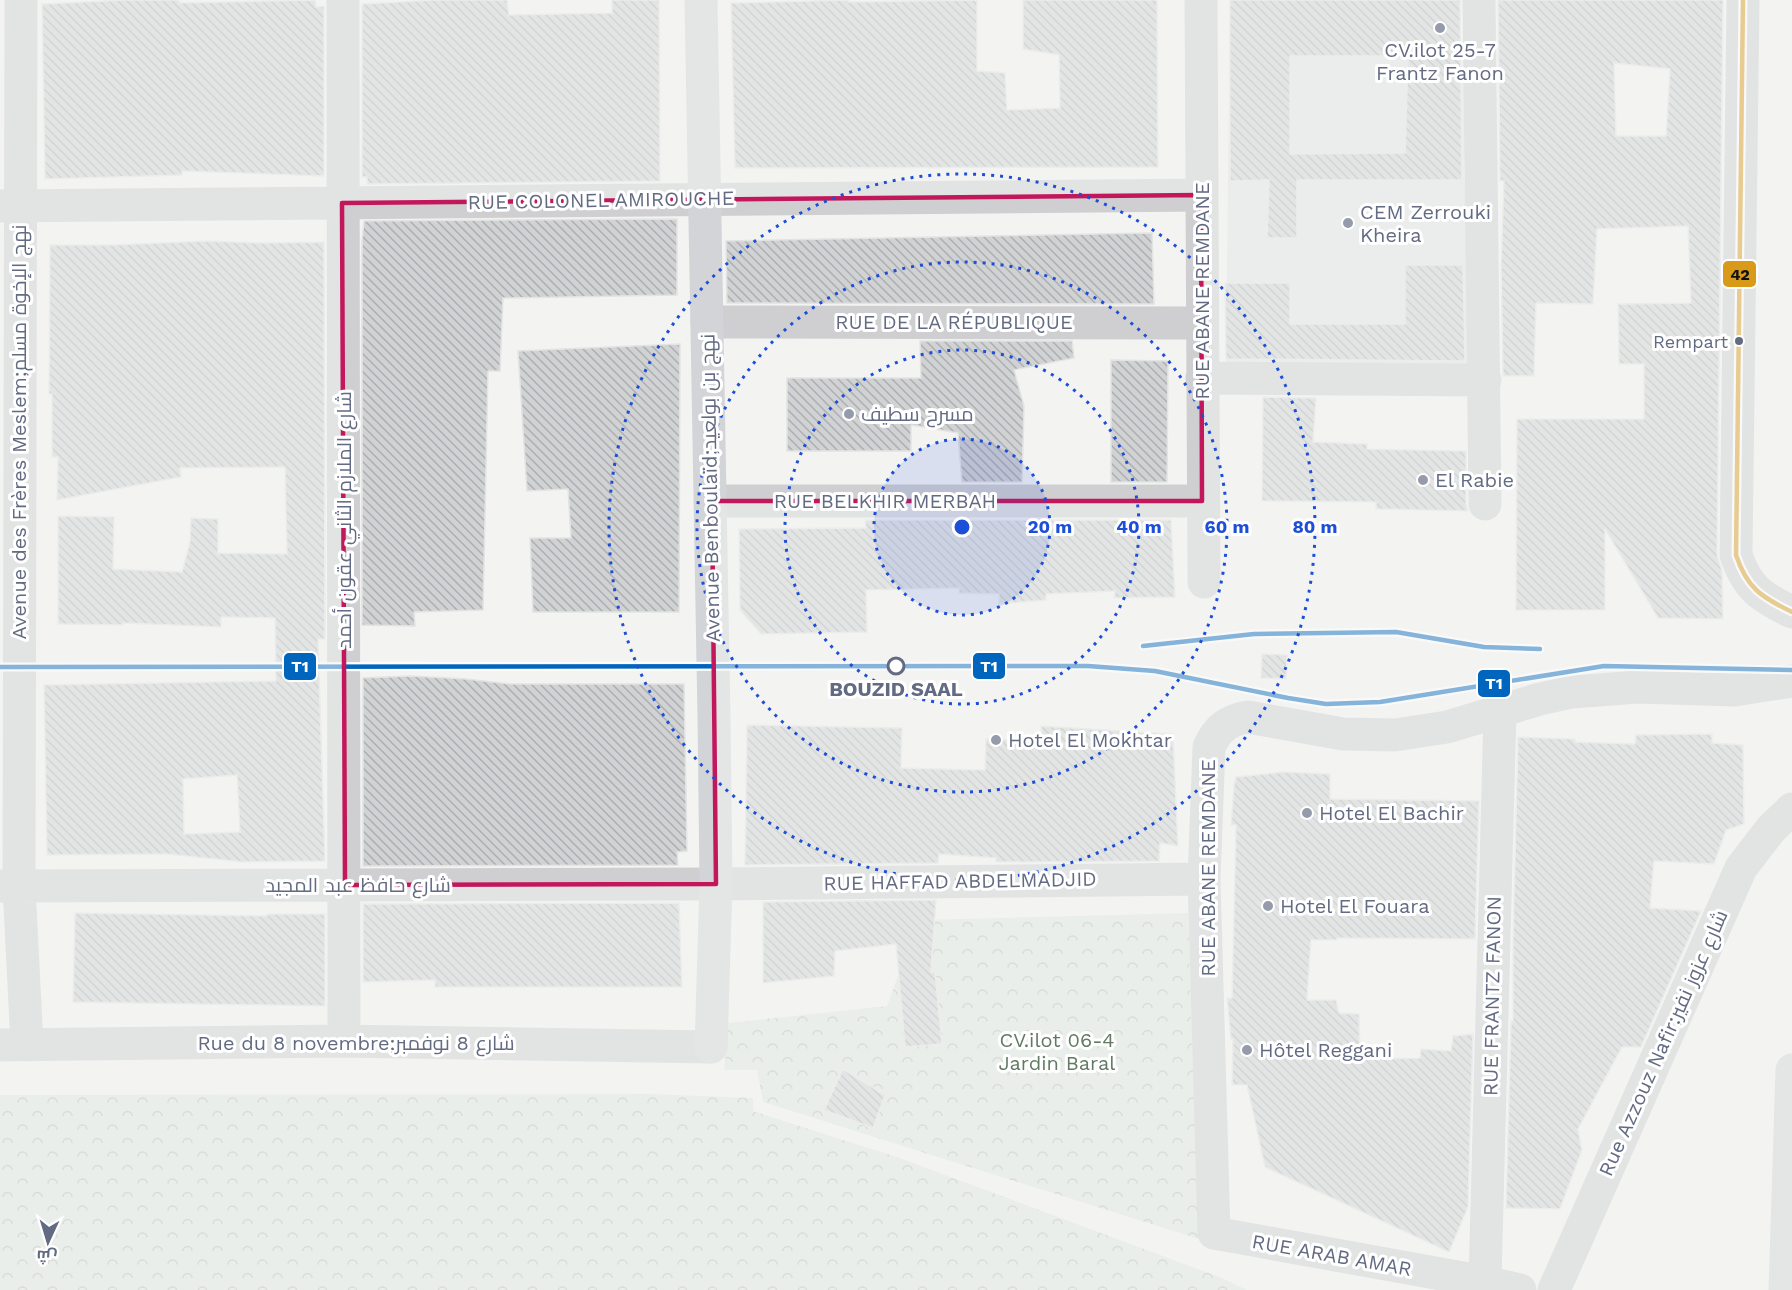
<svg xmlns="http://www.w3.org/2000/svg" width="1792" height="1290" viewBox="0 0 1792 1290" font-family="'Work Sans',Cairo,sans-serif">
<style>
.built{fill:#e3e4e4}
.forest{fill:url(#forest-crowns)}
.building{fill:url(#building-back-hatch);stroke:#e2e3e2;stroke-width:1.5;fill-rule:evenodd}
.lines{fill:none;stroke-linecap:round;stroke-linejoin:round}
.street{stroke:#cfcfd1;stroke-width:33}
.secondary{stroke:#d2d4d8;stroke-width:33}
.primary{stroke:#d2d4d8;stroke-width:33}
.bus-1-casing{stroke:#fff;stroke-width:9}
.bus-1{stroke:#d99a1a;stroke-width:4.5}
.tram-1-casing{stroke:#fff;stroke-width:9}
.tram-1{stroke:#0065bd;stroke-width:4.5}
.marked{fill:none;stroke:#c2185b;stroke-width:4.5;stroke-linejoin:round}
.ring{fill:none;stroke:#1d4ed8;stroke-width:3;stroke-dasharray:3 6}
.poi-dot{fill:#959baa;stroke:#fff;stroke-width:2}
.bus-dot{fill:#636b83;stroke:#fff;stroke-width:2}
.stop-dot{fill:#fff;stroke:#636b83;stroke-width:3}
.labels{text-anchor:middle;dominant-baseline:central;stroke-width:6;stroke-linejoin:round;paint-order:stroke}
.bus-label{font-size:18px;fill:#636b83;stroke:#fff;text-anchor:end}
.poi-label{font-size:20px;fill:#636b83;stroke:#fff;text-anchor:start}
.street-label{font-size:20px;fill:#636b83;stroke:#fff}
.stop-label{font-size:20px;font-weight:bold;fill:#636b83;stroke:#fff}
.park-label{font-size:20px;fill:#627a64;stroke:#fff}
.centre{fill:#1d4ed8;stroke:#fff;stroke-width:3}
.ring-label{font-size:18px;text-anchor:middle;font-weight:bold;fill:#1d4ed8;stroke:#fff;stroke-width:6;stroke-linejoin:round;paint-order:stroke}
.line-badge{stroke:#fff;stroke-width:2}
.badge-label{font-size:16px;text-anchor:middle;font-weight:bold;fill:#fff}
.pale-badge-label{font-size:16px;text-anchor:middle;font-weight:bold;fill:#111}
</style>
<defs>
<pattern id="forest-crowns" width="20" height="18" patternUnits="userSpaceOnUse" patternTransform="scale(1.5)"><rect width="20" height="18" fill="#e1e7e0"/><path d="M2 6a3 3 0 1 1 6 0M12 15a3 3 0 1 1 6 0" fill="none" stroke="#babfbb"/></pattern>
<pattern id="building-back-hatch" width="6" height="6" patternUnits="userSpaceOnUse" patternTransform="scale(1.5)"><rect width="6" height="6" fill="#d1d2d3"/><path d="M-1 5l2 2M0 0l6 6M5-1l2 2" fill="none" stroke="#adaeb1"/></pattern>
</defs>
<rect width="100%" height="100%" fill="#f3f4f2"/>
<path class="built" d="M1230 0H1412L1411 77 1467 79 1464 180 1475 265 1474 365H1226Z"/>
<path class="forest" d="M1188 913 1199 1239 763 1102 757 1070H724L728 1023 887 1006 918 920Z
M652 1094 753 1098V1111L897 1157 1222 1278 1247 1290H0V1095Z"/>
<path class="building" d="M126 0H179V3L315 0 316 7 324 6V176L182 171V175L45 179 42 4Z
M434 0H507L509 15 612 13V0H659L660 181 367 184V177H362V4Z
M848 0V2L977 0V71L1005 73 1007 110 1060 108 1059 55 1023 49V0H1157L1158 167 735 168 731 3Z
M1230 0H1460L1462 180H1297V238H1267L1269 180 1230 181ZM1290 56H1408L1405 153 1290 154Z
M1498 0H1723L1717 555 1722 571 1723 619 1658 618 1605 529V610H1516L1517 419H1644V364H1619L1618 304 1691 303 1688 226 1597 229 1593 304 1536 303 1534 376H1503L1501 265 1504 181H1500ZM1614 63 1670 69 1666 136H1616Z
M677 219V295L503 298 500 371H488L483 610 414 612 415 626 362 625V241L364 221Z
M1152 233 1154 304 727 303 726 241Z
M206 241 262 243 324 242 325 639H318L325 861 242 862 167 854 47 855 44 685 276 681 275 618 221 617V627L123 623V625L58 624V516L114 517 113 569 182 572 190 542 191 518 218 519V553L287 554 285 467 180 468 181 477 57 500 58 457H52V394H49L50 245H112ZM237 775 240 832 184 834 183 779Z
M1405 265H1463L1465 361 1226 359 1225 283H1290V324H1405Z
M920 341H1072L1074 358 1014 370 1024 406 1022 482H962L958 433 911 425V451H787V378H921Z
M680 344 679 612H533L530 538H571L568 489 527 491 518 351Z
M1111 360 1168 361 1167 482H1111Z
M1263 397 1316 398 1313 442 1367 444V449L1466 451V504L1468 511 1376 509V502L1262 501Z
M865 520H1171L1175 597 1114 598 1115 591 1046 594V600L999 604V594L959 593V588L866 590 867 632 761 634 740 610 739 529 866 528Z
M1262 654 1287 655 1286 679 1261 678Z
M410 676 466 679 511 684H684L687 851 677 852 678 865 363 866V678Z
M747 725 902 728 901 768 985 770 986 739 1042 741 1041 726 1173 734 1178 846 1160 843 1159 861 996 862V858L939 854 938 863 745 865Z
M1712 734V743L1743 745 1744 824 1726 830 1714 864 1654 861 1650 908 1701 911 1641 1047H1622L1578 1129 1582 1150 1560 1209 1506 1208 1511 1021H1513V939L1518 737 1575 739V742L1635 744 1636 735Z
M1283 772 1330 774V799L1479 801 1475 939 1337 938V940H1311L1307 1000H1336L1339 1013 1359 1014 1360 1059 1420 1058 1421 1049 1451 1051 1453 1036 1473 1034 1468 1207 1449 1252 1265 1167 1247 1085H1232L1233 1039H1231L1227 998H1232L1236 825H1231L1234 785 1236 777Z
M936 900 931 972H935L942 1044 905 1047 896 944 835 951 834 976 763 983V902Z
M679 903 682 987H435V980L363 982V904Z
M75 913 267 916V914H325V1006L73 1002Z
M843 1069 885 1095 873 1128 824 1110Z"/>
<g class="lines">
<path class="street" d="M21 0 19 886 27 1045
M343 0 344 1041
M1201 0 1204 582
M1479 0 1485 504
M1743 0 1736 555C1747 588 1761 597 1792 612
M0 206 1201 195
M707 322 1201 323
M1202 378 1485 380
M712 501H1202
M0 886 716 884 1204 879
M0 1045 344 1041 711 1047
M1485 1282 1500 711
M1520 1290 1485 1282 1214 1233 1204 879 1209 747C1217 729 1228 720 1248 717L1343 734 1395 735 1447 727 1540 699 1572 692 1638 687 1735 690 1792 681
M1554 1290 1741 868 1771 829 1792 809"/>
<path class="secondary" d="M701 0 714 717 716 884 711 1047"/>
<path class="primary" d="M1785 1290 1792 1070"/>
<g class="bus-1-casing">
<path id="bus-1" d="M1743 0 1736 555C1747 588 1761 597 1792 612"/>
</g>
<use href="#bus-1" class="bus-1"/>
<g class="tram-1-casing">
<path id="tram-1" d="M1143 646 1254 634 1396 632 1484 647 1540 649
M0 667 1088 666 1155 671 1288 698 1326 704 1380 702 1604 666 1792 670"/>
</g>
<use href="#tram-1" class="tram-1"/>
</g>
<path d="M0 0H1792V1290H0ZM1201 195 1202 501H712L716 884 345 885 342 203Z" fill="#f3f4f2" fill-opacity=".55" fill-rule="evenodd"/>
<path class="marked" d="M1201 195 1202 501H712L716 884 345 885 342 203Z"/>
<circle cx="962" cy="527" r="88" fill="#1d4ed8" fill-opacity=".12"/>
<g class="ring">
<circle cx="962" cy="527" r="88"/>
<circle cx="962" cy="527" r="177"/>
<circle cx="962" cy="527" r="265"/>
<circle cx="962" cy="527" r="353"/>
</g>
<g class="poi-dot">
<circle cx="1440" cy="28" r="6"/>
<circle cx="1348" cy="223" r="6"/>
<circle cx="849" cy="414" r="6"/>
<circle cx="1423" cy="480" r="6"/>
<circle cx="996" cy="740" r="6"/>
<circle cx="1307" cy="813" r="6"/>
<circle cx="1268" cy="906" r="6"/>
<circle cx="1247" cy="1050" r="6"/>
</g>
<circle class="bus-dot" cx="1739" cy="341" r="5"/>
<circle class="stop-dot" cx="896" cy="666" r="8"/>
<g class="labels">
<g class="bus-label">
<text x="1728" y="341">Rempart</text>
</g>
<g class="poi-label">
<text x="1440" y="50" text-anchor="middle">CV.ilot 25-7<tspan x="1440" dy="23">Frantz Fanon</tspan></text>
<text x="1360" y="212">CEM Zerrouki<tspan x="1360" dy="23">Kheira</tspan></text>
<text x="861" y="414">مسرح سطيف</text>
<text x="1435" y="480">El Rabie</text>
<text x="1008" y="740">Hotel El Mokhtar</text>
<text x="1319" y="813">Hotel El Bachir</text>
<text x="1280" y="906">Hotel El Fouara</text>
<text x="1259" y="1050">Hôtel Reggani</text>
</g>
<g class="street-label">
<text transform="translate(601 200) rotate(-1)">RUE COLONEL AMIROUCHE</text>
<text transform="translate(1202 291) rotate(-90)">RUE ABANE REMDANE</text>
<text x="954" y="322">RUE DE LA RÉPUBLIQUE</text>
<text transform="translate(19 432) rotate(-90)">Avenue des Frères Meslem;نهج الإخوة مسلم</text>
<text transform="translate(710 488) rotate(-91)">Avenue Benboulaïd;نهج بن بولعيد</text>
<text x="885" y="501">RUE BELKHIR MERBAH</text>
<text transform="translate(344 520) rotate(-90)">شارع الملازم الثاني عقون أحمد</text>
<text transform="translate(1208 868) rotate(-90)">RUE ABANE REMDANE</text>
<text transform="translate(960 881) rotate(-1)">RUE HAFFAD ABDELMADJID</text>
<text x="358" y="885">شارع حافظ عبد المجيد</text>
<text transform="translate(1492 996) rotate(-89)">RUE FRANTZ FANON</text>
<text x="356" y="1043">Rue du 8 novembre;شارع 8 نوفمبر</text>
<text transform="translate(1663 1043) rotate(-66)">Rue Azzouz Nafir;شارع عزوز نفير</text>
<text transform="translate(1332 1255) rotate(10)">RUE ARAB AMAR</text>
</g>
<g class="stop-label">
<text x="896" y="689">BOUZID SAAL</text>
</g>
<g class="park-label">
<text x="1057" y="1040">CV.ilot 06-4<tspan x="1057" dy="23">Jardin Baral</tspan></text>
</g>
</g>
<circle cx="962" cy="527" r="9" class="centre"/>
<g class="ring-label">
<text x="1050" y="533">20 m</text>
<text x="1139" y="533">40 m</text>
<text x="1227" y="533">60 m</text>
<text x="1315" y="533">80 m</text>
</g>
<g class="line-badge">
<rect x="1722" y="260" width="35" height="28" rx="6" fill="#d99a1a"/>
<rect x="972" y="652" width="34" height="28" rx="6" fill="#0065bd"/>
<rect x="283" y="652" width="34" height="29" rx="6" fill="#0065bd"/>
<rect x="1477" y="669" width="34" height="29" rx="6" fill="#0065bd"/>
</g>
<g class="badge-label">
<text x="989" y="672">T1</text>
<text x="300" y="672">T1</text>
<text x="1494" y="689">T1</text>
</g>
<g class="pale-badge-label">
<text x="1740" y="280">42</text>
</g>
<g transform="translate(48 1242) rotate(184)" stroke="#ffffff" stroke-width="4.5" paint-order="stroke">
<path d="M0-4.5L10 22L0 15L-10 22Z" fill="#636b83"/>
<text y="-9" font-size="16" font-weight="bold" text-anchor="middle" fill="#636b83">ش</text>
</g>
</svg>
